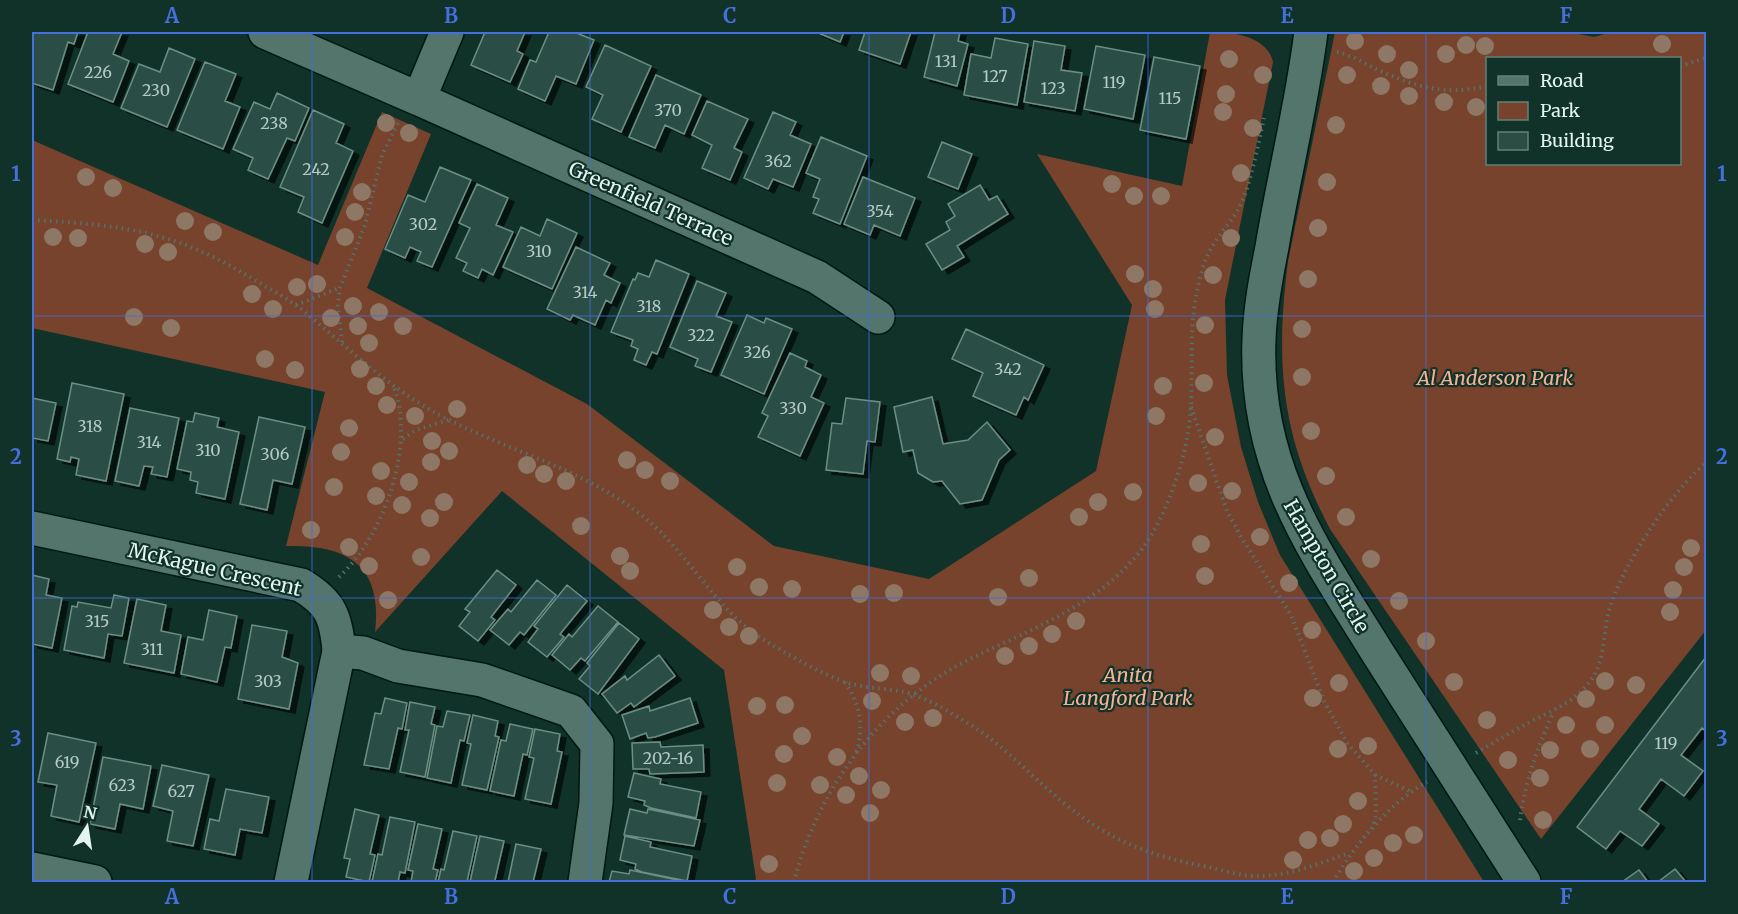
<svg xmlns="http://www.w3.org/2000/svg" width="1738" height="914" viewBox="0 0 1738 914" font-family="Merriweather,serif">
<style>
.green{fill:#77432d;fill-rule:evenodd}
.building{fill:#2c4d44;stroke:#6c8f84;stroke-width:1.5;filter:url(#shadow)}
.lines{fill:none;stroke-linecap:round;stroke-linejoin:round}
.minor-casing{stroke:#011812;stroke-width:36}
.path{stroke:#55726a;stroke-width:4;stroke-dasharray:1.5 4.5;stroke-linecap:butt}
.minor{stroke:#53756b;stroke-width:33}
.tree{fill:#8e7764}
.grid{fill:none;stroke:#446fdd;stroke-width:1.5;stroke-opacity:0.55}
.labels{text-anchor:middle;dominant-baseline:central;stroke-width:4.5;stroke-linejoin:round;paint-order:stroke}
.number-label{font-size:16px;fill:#b4cbc4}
.street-label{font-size:20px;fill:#e2f5ef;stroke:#103229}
.park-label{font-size:20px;font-style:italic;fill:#f6b094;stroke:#103229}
.neatline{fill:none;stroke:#446fdd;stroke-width:2}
.grid-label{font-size:20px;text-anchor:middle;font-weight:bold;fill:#446fdd}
</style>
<defs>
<filter id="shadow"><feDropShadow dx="6" dy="4" stdDeviation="0" flood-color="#0009"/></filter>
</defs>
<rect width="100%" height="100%" fill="#103229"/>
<path class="green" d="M1210 32C1233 31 1268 37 1273 62L1225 300 1227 375 1241 447 1258 502 1280 555 1484 882H753L756 879 724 670 502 491 375 632C383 566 348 544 286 546L325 392 32 328V140L318 265 382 112 431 134 367 288 587 404 774 546 929 579 1096 471 1132 305 1037 154 1182 186Z
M1335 32H1568L1594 37 1612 32H1706V630L1541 839 1330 529C1281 436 1275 364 1288 261ZM1488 58H1680V164H1488Z"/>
<path class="building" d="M32 32H78L74 44 68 42 53 90 32 83Z
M88 32H122L113 54 129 61 113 102 68 84Z
M485 32H525L517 51 523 54 510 82 471 65Z
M549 32H574L594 40 576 84 556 76 545 101 518 89 530 60 536 62Z
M816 32H844L840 42Z
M865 32H911L900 64 859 50Z
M935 32H960L958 41 968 44 957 86 924 77Z
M995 38 1028 44 1017 105 964 95 971 54 991 58Z
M1034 41 1065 46 1061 70 1082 73 1075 111 1024 102Z
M605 45 651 66 621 132 592 119 603 95 586 87Z
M1096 46 1145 55 1133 119 1084 109Z
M169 48 195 59 167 127 121 108 139 64 160 72Z
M1154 57 1200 66 1186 139 1140 130Z
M205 62 236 74 225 101 240 107 223 149 177 130Z
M656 75 701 95 684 134 665 125 655 148 629 137Z
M277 93 309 108 295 141 287 138 268 179 248 170 253 158 233 149 254 102 270 109Z
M707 101 748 119 734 148 742 152 730 180 702 168 712 145 692 135Z
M313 110 344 124 336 143 353 151 322 223 298 212 304 197 280 187Z
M773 112 796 122 790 135 811 144 793 187 773 179 768 189 744 178Z
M821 137 867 156 840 224 813 213 819 199 813 197 820 179 806 173Z
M942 142 972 154 958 189 928 177Z
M440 167 471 180 432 267 417 261 421 252 410 247 405 258 385 249 408 195 425 202Z
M863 177 915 198 900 236 874 225 870 235 844 224Z
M477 184 508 198 496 225 513 232 493 275 482 269 478 278 463 271 467 263 456 258 470 228 459 223Z
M980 185 989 200 997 196 1008 214 957 246 964 257 942 270 926 244 950 230 946 222 955 216 948 204Z
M547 219 577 233 552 289 503 267 521 227 540 236Z
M576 247 610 263 604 275 620 283 611 303 606 300 595 325 573 315 570 320 547 309Z
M656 260 689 274 657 354 652 352 646 365 634 360 638 349 631 346 633 340 611 332 633 279 635 280 638 273 649 277Z
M697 281 726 293 716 316 732 322 711 372 695 366 698 359 670 347Z
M747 315 764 323 766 318 792 329 764 394 721 375Z
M966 329 1044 365 1028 400 1024 397 1016 415 973 396 983 373 952 359Z
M790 353 807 361 805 367 821 375 811 397 824 403 800 456 758 437 768 416 762 413Z
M72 383 124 394 106 481 76 475 79 459 71 457 70 462 57 459Z
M932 397 943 444 968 440 987 422 1010 450 999 460 982 500 960 504 942 481 933 482 918 473 913 450 903 452 894 407Z
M32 398 56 403 48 441 32 438Z
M846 398 880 402 875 442 867 441 863 474 826 470 832 423 842 424Z
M130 408 179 418 167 477 151 474 153 467 144 466 139 486 115 481Z
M195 413 219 418 217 427 239 432 225 499 196 493 198 482 190 480 191 472 177 469 187 421 193 422Z
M259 417 305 427 292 484 273 480 267 510 240 504Z
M497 570 516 585 491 617 495 620 478 641 459 626 470 612 465 609Z
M32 575 49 579 46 595 62 598 52 648 32 644Z
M537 580 556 595 524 635 520 632 509 645 490 630 508 609 511 612Z
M567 585 587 601 560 634 564 637 547 657 528 642 538 629 534 626Z
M114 595 129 598 122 636 108 634 104 658 64 650 72 606 77 607 78 602 111 608Z
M137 599 166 605 161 631 181 635 174 673 124 663Z
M598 606 618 622 585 661 581 658 570 670 552 655 569 634 572 637Z
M209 610 237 616 231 648 225 647 217 682 181 674 188 637 203 640Z
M619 623 639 639 598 694 579 679 590 666 587 663Z
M252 625 287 631 282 657 298 663 289 709 238 699Z
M659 655 675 676 634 707 631 703 617 713 602 694 625 676 627 680Z
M1706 657V731L1702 728 1681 755 1703 771 1684 796 1661 779 1639 809 1659 824 1642 846 1620 831 1606 849 1577 827Z
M385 698 407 703 402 729 398 728 389 769 364 765 375 713 381 714Z
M690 698 698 723 655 737 648 738 646 733 630 739 622 715 649 706 650 711Z
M410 702 435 707 431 724 435 725 425 777 400 772 409 730H405Z
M447 711 470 715 464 741 460 740 451 783 427 778 437 726 443 727Z
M473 715 498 721 495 736 499 737 487 790 462 785 471 744 467 743Z
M510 724 533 729 527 755 523 754 514 796 490 791 501 740 506 741Z
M535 729 560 734 557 751 562 752 551 804 525 799 534 758 529 757Z
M48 733 96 743 79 822 51 816 57 785 38 782Z
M660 742 661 747 703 745 704 772 650 774 649 769H633L632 743Z
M103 757 151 766 143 809 120 804 115 829 90 824Z
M162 765 209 775 193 846 167 841 173 811 153 806Z
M634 773 661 779 660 784 701 792 696 818 651 808 644 805 645 801 628 797Z
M226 789 269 797 262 833 240 829 235 855 204 849 210 819 219 821Z
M355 809 379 815 370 854 375 855 369 882 346 877 350 859 344 858Z
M630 809 647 813 648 809 700 820 694 846 624 835Z
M390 817 415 822 405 873 400 872 398 882H372L378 854 382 855Z
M418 824 442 829 433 869 438 870 435 882H411L413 871 408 870Z
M453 831 477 836 467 882H438L441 869 444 870Z
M480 836 504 841 495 880 500 882H470Z
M625 836 651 842 650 847 692 856 687 881 642 872 635 869 636 864 620 860Z
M516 844 541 849 533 882H508Z
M1675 869 1686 882H1658Z
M630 870 682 881V882H609L612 871 629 874Z
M1639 870 1648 882H1622Z"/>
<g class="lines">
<g class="minor-casing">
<path id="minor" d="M265 32 419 99 447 32
M1311 32C1302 104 1284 175 1272 247 1266 277 1260 308 1259 339 1254 469 1314 550 1379 655 1427 731 1476 806 1524 882
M419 99 817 277 878 317
M32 528 301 585C331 603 336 617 339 651L291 882
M339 651 363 653 398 666 482 680 571 711 597 744 596 803 585 882
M32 869 95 882"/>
</g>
<path class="path" d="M1337 52C1350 54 1364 63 1376 69 1416 87 1443 96 1488 86
M1680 66 1706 58
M32 220C124 225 176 231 256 281 271 290 287 298 301 309 344 344 386 385 434 412 502 450 583 467 645 518 688 553 714 607 761 638 787 654 814 670 842 681 866 690 894 687 917 696 933 702 950 712 964 721 1003 743 1030 776 1064 803 1112 842 1148 855 1208 867 1225 871 1244 877 1261 876 1292 875 1321 863 1349 853
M296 305 339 288
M342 342 338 305 340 288 365 225 382 155 399 121
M1191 407 1227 511 1241 537 1291 615 1324 701 1347 743 1375 775 1376 814 1371 833
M403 439 416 430 448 420
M339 577C384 536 416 445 394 387
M845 682C861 706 864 726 856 754
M1476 753C1495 742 1513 731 1532 721 1554 710 1576 701 1591 680 1605 661 1603 636 1608 614 1619 570 1671 491 1706 463
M1375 775 1410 791
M1520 820C1525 782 1537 749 1553 713
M794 882C817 789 882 702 970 659 1031 629 1099 605 1142 549 1169 513 1189 450 1191 405 1193 356 1188 315 1203 267 1211 239 1235 222 1244 197 1253 172 1258 144 1264 118
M1333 882C1353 847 1390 802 1427 782"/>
<use href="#minor" class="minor"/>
</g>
<g class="tree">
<circle cx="1355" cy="41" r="9"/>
<circle cx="1662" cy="44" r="9"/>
<circle cx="1466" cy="45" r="9"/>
<circle cx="1485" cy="46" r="9"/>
<circle cx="1387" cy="54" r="9"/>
<circle cx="1446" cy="54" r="9"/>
<circle cx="1229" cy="59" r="9"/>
<circle cx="1409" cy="70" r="9"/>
<circle cx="1263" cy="75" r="9"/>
<circle cx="1347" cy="75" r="9"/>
<circle cx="1381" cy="86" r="9"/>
<circle cx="1226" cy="94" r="9"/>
<circle cx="1409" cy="96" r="9"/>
<circle cx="1444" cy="102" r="9"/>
<circle cx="1476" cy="107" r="9"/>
<circle cx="1223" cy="112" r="9"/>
<circle cx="386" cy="123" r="9"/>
<circle cx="1336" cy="125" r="9"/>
<circle cx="1253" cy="128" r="9"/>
<circle cx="409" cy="133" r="9"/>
<circle cx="1241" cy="173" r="9"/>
<circle cx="86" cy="177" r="9"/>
<circle cx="1327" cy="182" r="9"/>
<circle cx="1112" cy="184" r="9"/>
<circle cx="113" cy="188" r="9"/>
<circle cx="362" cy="192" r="9"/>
<circle cx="1134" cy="196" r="9"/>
<circle cx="1161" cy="196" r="9"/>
<circle cx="355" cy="212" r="9"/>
<circle cx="185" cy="221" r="9"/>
<circle cx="1318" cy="228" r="9"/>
<circle cx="213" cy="232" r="9"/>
<circle cx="53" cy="237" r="9"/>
<circle cx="345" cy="237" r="9"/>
<circle cx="78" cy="238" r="9"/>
<circle cx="1231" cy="238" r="9"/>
<circle cx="145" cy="244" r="9"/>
<circle cx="168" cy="252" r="9"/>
<circle cx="1135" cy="274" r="9"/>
<circle cx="1213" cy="275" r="9"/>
<circle cx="1308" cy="279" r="9"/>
<circle cx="317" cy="284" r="9"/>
<circle cx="297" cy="287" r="9"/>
<circle cx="1153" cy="289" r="9"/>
<circle cx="252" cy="294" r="9"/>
<circle cx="353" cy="306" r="9"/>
<circle cx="273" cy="309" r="9"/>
<circle cx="1155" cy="309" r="9"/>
<circle cx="379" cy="312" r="9"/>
<circle cx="134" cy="317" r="9"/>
<circle cx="331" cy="318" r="9"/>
<circle cx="1205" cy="325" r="9"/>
<circle cx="358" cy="326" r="9"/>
<circle cx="403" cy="326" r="9"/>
<circle cx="171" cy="328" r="9"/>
<circle cx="1302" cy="329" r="9"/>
<circle cx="369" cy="343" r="9"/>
<circle cx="265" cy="359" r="9"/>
<circle cx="360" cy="369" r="9"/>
<circle cx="295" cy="370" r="9"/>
<circle cx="1302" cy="377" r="9"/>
<circle cx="1204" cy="383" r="9"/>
<circle cx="376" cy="386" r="9"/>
<circle cx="1163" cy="386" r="9"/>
<circle cx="387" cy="405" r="9"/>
<circle cx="457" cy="409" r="9"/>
<circle cx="415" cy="416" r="9"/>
<circle cx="1156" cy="416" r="9"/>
<circle cx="349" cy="428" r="9"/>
<circle cx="1311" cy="431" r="9"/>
<circle cx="1215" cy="437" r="9"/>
<circle cx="432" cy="441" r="9"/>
<circle cx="449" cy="451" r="9"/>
<circle cx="341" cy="452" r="9"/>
<circle cx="627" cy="460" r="9"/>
<circle cx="431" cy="462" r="9"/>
<circle cx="527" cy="465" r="9"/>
<circle cx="645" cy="470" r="9"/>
<circle cx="381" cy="471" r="9"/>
<circle cx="544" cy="474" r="9"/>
<circle cx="1326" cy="476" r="9"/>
<circle cx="566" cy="481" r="9"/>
<circle cx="670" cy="481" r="9"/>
<circle cx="409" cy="482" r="9"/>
<circle cx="1198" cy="483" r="9"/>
<circle cx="334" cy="487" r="9"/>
<circle cx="1232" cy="491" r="9"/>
<circle cx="1133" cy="492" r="9"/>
<circle cx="376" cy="496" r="9"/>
<circle cx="444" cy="502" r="9"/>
<circle cx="1098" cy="502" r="9"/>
<circle cx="402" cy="505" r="9"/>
<circle cx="1079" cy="517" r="9"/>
<circle cx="1346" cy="517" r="9"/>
<circle cx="430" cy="518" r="9"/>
<circle cx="581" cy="526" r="9"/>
<circle cx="311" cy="530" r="9"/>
<circle cx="1260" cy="537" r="9"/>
<circle cx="1201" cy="544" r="9"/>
<circle cx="349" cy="547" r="9"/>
<circle cx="1691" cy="548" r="9"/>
<circle cx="620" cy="556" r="9"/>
<circle cx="421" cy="557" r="9"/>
<circle cx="1371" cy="559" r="9"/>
<circle cx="369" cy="566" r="9"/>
<circle cx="737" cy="567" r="9"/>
<circle cx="1684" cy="567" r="9"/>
<circle cx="630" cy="571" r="9"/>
<circle cx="1205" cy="576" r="9"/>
<circle cx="1029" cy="578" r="9"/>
<circle cx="1289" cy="583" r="9"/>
<circle cx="759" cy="587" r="9"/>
<circle cx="792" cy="589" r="9"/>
<circle cx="1673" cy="590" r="9"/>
<circle cx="894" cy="593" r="9"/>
<circle cx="860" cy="594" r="9"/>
<circle cx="998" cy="597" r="9"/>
<circle cx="388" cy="600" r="9"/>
<circle cx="1399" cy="601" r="9"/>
<circle cx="713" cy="610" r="9"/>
<circle cx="1670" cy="612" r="9"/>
<circle cx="1076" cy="621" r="9"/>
<circle cx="729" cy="627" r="9"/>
<circle cx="1312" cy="630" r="9"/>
<circle cx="1052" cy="634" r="9"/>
<circle cx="749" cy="636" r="9"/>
<circle cx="1426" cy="641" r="9"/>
<circle cx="1029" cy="646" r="9"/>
<circle cx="1005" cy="656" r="9"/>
<circle cx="880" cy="673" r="9"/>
<circle cx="911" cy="676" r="9"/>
<circle cx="1605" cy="681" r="9"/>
<circle cx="1454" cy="682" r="9"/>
<circle cx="1339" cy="683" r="9"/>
<circle cx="1636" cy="685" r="9"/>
<circle cx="1313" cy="698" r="9"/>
<circle cx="1586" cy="699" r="9"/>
<circle cx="872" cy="701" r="9"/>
<circle cx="785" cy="705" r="9"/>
<circle cx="757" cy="706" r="9"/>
<circle cx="933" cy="718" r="9"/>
<circle cx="1487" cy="720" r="9"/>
<circle cx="905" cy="722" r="9"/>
<circle cx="1566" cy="725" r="9"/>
<circle cx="1605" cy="725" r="9"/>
<circle cx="802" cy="736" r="9"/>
<circle cx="1368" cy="746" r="9"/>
<circle cx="1338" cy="749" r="9"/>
<circle cx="1590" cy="749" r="9"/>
<circle cx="1550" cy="750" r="9"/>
<circle cx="784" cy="754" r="9"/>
<circle cx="837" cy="757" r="9"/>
<circle cx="1508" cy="760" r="9"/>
<circle cx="859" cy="776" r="9"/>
<circle cx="1540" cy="778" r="9"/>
<circle cx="777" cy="783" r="9"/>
<circle cx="820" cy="785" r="9"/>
<circle cx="881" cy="790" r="9"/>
<circle cx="846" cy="795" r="9"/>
<circle cx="1358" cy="801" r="9"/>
<circle cx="870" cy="813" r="9"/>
<circle cx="1543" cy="820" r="9"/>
<circle cx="1343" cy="824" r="9"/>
<circle cx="1414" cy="835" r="9"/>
<circle cx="1330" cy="838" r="9"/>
<circle cx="1308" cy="840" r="9"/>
<circle cx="1393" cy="843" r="9"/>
<circle cx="1374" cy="858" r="9"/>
<circle cx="1293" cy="860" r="9"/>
<circle cx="769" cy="864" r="9"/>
<circle cx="1354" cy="871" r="9"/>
</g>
<path class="grid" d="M312 32V882M590 32V882M869 32V882M1148 32V882M1426 32V882M32 316H1706M32 598H1706"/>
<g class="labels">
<g class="number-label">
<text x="946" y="61">131</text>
<text x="98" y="72">226</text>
<text x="995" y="76">127</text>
<text x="1114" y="82">119</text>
<text x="1053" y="88">123</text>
<text x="156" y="90">230</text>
<text x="1170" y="98">115</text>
<text x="668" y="110">370</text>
<text x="274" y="123">238</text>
<text x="778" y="161">362</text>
<text x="316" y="169">242</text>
<text x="880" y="211">354</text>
<text x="423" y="224">302</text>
<text x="539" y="251">310</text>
<text x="585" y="292">314</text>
<text x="649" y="306">318</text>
<text x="701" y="335">322</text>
<text x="757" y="352">326</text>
<text x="1008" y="369">342</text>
<text x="793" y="408">330</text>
<text x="90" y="426">318</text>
<text x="149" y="442">314</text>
<text x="208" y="450">310</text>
<text x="275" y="454">306</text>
<text x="97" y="621">315</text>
<text x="152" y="649">311</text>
<text x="268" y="681">303</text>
<text x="1666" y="743">119</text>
<text x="668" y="758">202-16</text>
<text x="67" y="762">619</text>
<text x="122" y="785">623</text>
<text x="181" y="791">627</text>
</g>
<g class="street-label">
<text transform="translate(651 203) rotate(24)">Greenfield Terrace</text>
<text transform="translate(1327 566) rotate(60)">Hampton Circle</text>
<text transform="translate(215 569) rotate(13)">McKague Crescent</text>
</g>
<g class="park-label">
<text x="1495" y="377">Al Anderson Park</text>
<text x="1128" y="674">Anita<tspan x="1128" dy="23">Langford Park</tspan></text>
</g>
</g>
<rect width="1738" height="914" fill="none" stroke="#103229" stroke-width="66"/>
<rect x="1486" y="57" width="195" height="108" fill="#103229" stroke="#648078" stroke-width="1.5"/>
<rect x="1498" y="76" width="30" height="9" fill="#53756b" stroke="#648078" stroke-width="1.5"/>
<text x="1540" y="87" font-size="18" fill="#e2f5ef">Road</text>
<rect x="1498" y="102" width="30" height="18" fill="#77432d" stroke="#648078" stroke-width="1.5"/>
<text x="1540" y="117" font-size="18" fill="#e2f5ef">Park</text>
<rect x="1498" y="132" width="30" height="18" fill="#2c4d44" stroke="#648078" stroke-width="1.5"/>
<text x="1540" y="147" font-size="18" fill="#e2f5ef">Building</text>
<g transform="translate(87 827) rotate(12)" stroke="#103229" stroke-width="4.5" paint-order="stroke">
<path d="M0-4.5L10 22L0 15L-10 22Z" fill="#e2f5ef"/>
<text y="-9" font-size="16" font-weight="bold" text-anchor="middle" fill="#e2f5ef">N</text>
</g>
<rect x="33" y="33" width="1672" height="848" class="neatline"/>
<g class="grid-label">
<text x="172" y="23">A</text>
<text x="451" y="23">B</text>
<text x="730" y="23">C</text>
<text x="1008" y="23">D</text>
<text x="1287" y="23">E</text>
<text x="1566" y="23">F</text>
<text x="16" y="181">1</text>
<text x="1722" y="181">1</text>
<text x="16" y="464">2</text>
<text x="1722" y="464">2</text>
<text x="16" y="746">3</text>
<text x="1722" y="746">3</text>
<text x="172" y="904">A</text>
<text x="451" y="904">B</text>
<text x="730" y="904">C</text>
<text x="1008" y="904">D</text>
<text x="1287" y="904">E</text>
<text x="1566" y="904">F</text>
</g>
</svg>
